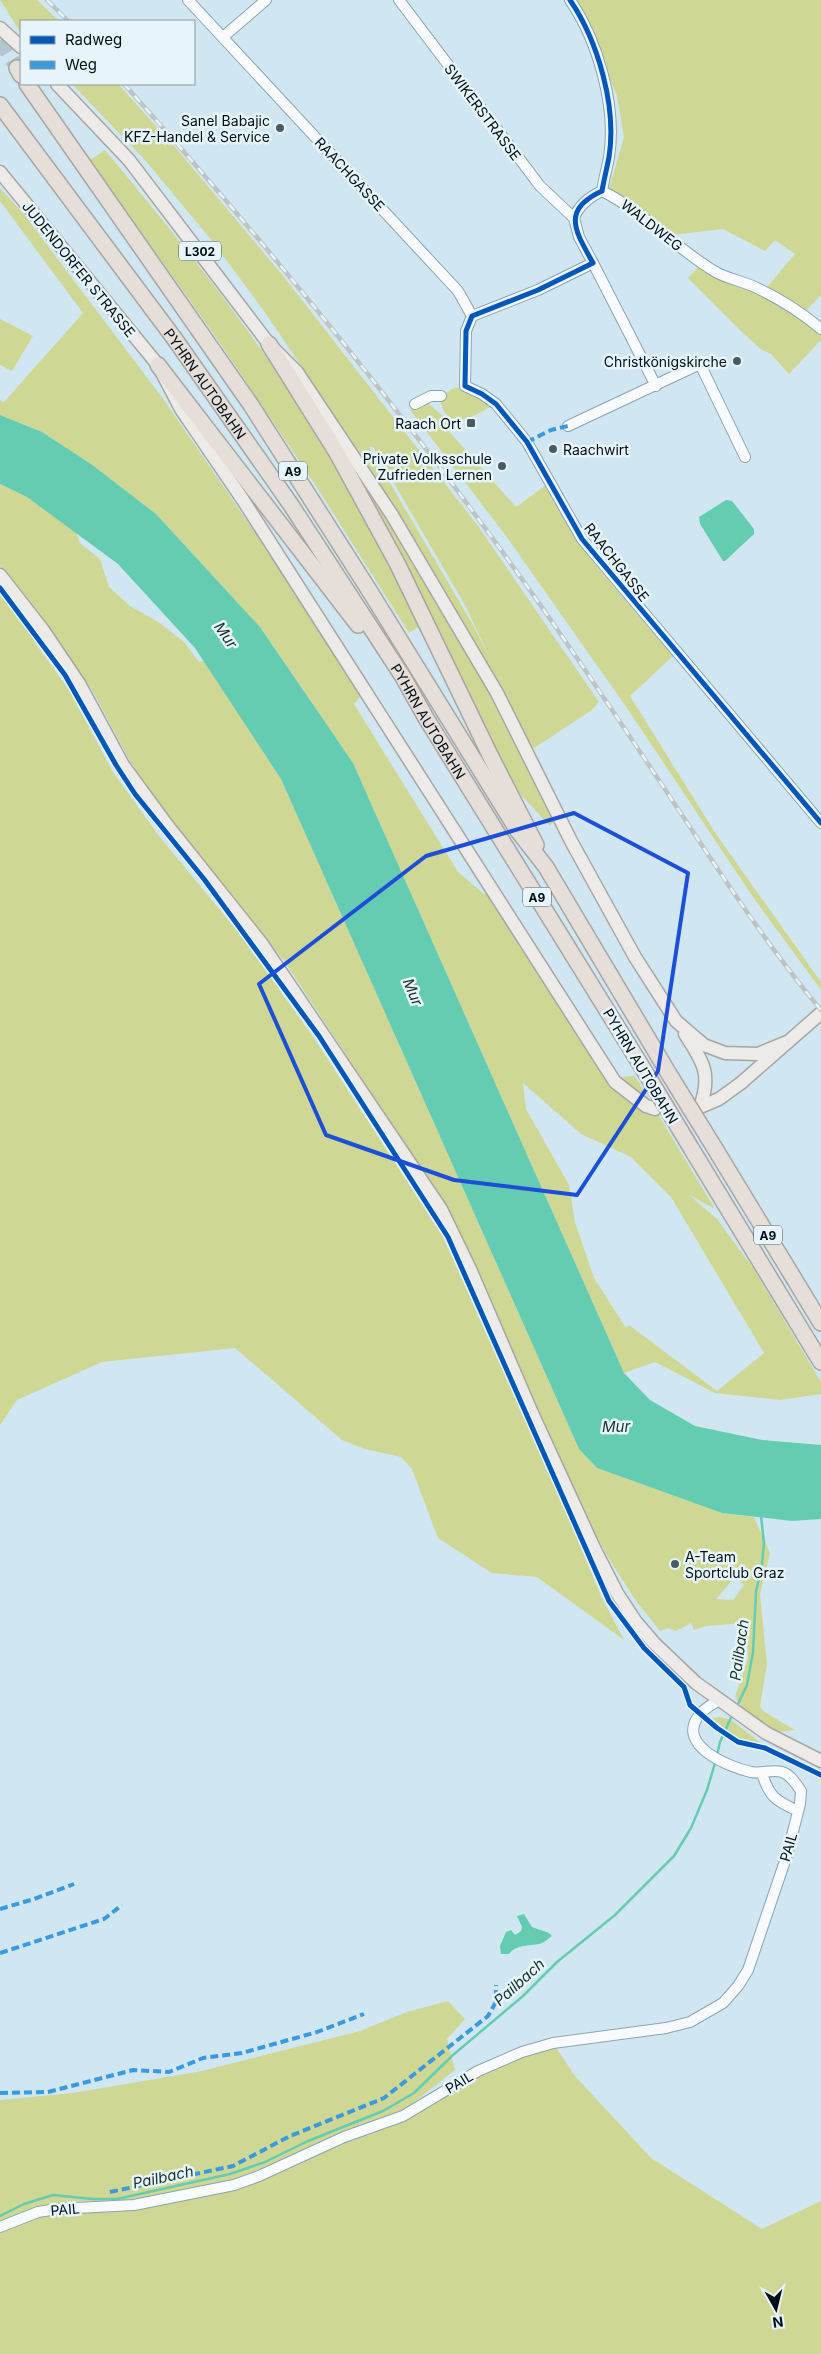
<svg xmlns="http://www.w3.org/2000/svg" width="821" height="2354" viewBox="0 0 821 2354" font-family="Inter,sans-serif">
<style>
.green{fill:#cfd795;fill-rule:evenodd}
.water{fill:#63ccb1}
.lines{fill:none;stroke-linecap:round;stroke-linejoin:round}
.stream{stroke:#63ccb1;stroke-width:2.5}
.highway-tunnel{stroke:#b1c6d0;stroke-width:15;stroke-dasharray:15 8;stroke-linecap:butt}
.minor-casing{stroke:#8ca4ad;stroke-width:12}
.major-casing{stroke:#a7a6a4;stroke-width:15}
.highway-casing{stroke:#a7a6a4;stroke-width:18}
.minor{stroke:#f8fbfd;stroke-width:10}
.major{stroke:#edeae7;stroke-width:12}
.highway{stroke:#e6ded8;stroke-width:15}
.rail-casing{stroke:#bec4c6;stroke-width:4.5}
.rail{stroke:#e7f4fa;stroke-width:2.5;stroke-dasharray:8;stroke-linecap:butt}
.highway-bridge-casing{stroke:#a7a6a4;stroke-width:18;stroke-linecap:butt}
.highway-bridge{stroke:#e6ded8;stroke-width:15}
.quiet{stroke:#399adf;stroke-width:4;stroke-dasharray:8 4;stroke-linecap:butt}
.cycleway-casing{stroke:#e7f4fa;stroke-width:8}
.cycleway{stroke:#0057b8;stroke-width:5}
.marked{fill:none;stroke:#1d4ed8;stroke-width:4;stroke-linejoin:round}
.poi-dot{fill:#495a63;stroke:#e7f4fa;stroke-width:2}
.labels{text-anchor:middle;dominant-baseline:central;stroke-width:5;stroke-linejoin:round;paint-order:stroke}
.shield{fill:#e7f4fa;stroke:#45535a;stroke-width:1}
.shield-label{font-size:12px;font-weight:bold;fill:#000e16}
.street-label{font-size:14px;fill:#000e16;stroke:#e7f4fa}
.poi-label{font-size:14px;fill:#000e16;stroke:#e7f4fa;text-anchor:end}
.water-label{font-size:15px;font-style:italic;fill:#163328;stroke:#e7f4fa}
</style>
<rect width="100%" height="100%" fill="#d0e7f1"/>
<path class="green" d="M0 0H37L59 21H21V33Z
M574 0H821V295L802 315 821 332V340L789 374 771 354 762 350 743 333 688 278 704 261 719 271 766 288 795 254 775 240 765 251 723 229 673 235 609 189 624 137 617 96 592 36Z
M72 84H118L175 147 284 277 478 526 599 702 592 710 531 750 366 462 264 311 213 242 145 160ZM369 447H373L465 605 489 656 473 625Z
M105 150C194 257 281 366 349 488 374 533 397 580 420 626L409 633 316 486 222 346 90 160Z
M0 188 23 213 164 400 256 534 361 696 354 704 458 872 484 894 498 889 620 1077 635 1076 715 1209 689 1195 717 1219 753 1268 821 1382V1394L780 1400 715 1393 655 1362 624 1373 353 763 260 627 156 514 91 464 42 432 0 415V400L4 402 83 313 0 201ZM523 1083 581 1134 631 1157 671 1197 764 1353 717 1391 629 1325 626 1328 594 1278 575 1222 569 1185 526 1109Z
M0 319 33 336 12 371 0 365Z
M465 386 496 404 470 418 452 420C444 413 440 407 441 396L454 388Z
M427 402 448 421 447 429 516 507 546 485 571 531 594 563 673 656 630 696 716 834 821 982V990L755 900 629 711 506 536 410 410Z
M0 484 27 497 76 532 80 543 100 559 109 587 130 606 160 623 185 643 199 662 204 661 281 779 579 1449 597 1468 722 1513 754 1517 770 1553 760 1594 767 1664 760 1706 763 1711 795 1730 778 1732 729 1703 741 1706 735 1697 748 1658 746 1623 706 1626 694 1630 691 1623 676 1631 668 1628 660 1631 636 1601 611 1562 587 1519 469 1252 428 1179 285 962 161 807 130 761 92 690 30 601 0 566ZM735 1577 744 1585 733 1600 716 1599Z
M368 486 481 675 556 819 550 826 512 785 364 489Z
M0 578 14 606 35 634 34 641 69 690 113 772 159 836 238 932 316 1041 443 1237 559 1495 601 1596 624 1640 537 1577 492 1573 438 1538 412 1469 401 1457 365 1449 342 1440 235 1348 102 1362 17 1400 0 1425Z
M720 1717 731 1720 765 1746C745 1745 727 1731 712 1718Z
M448 2001 465 2019 447 2039 455 2070 404 2110 289 2158 226 2182 125 2203 73 2201 47 2205 0 2224V2100L73 2093 202 2071 360 2031 407 2012Z
M553 2043 575 2076 651 2158 762 2229 821 2201V2354H0V2227L18 2219 86 2207 205 2192 379 2126 459 2081Z"/>
<path class="water" d="M0 415 42 432 91 464 156 514 260 627 353 763 624 1373 650 1400 695 1426 762 1440 821 1445V1519L792 1521 722 1513 597 1468 579 1449 281 779 195 648 118 564 27 497 0 484Z
M726 500 732 501 754 529V534L725 561H723L700 524 699 517Z
M524 1914 532 1927 549 1933 552 1936C549 1938 545 1942 542 1943 532 1947 517 1943 509 1954H501L500 1946 506 1932 511 1930 515 1935 521 1931 522 1927 517 1916Z"/>
<g class="lines">
<path class="stream" d="M737 1706 747 1685 753 1652 756 1592 762 1564 764 1543 761 1516
M717 1755 720 1742 733 1713
M0 2216 24 2204 53 2195 92 2199H117L230 2174 265 2162 308 2141 383 2111 414 2093 453 2055 523 1996 557 1962 615 1915 674 1856 691 1828 707 1790 716 1760"/>
<path class="highway-tunnel" d="M0 40 17 68"/>
<g class="minor-casing">
<path id="minor" d="M188 0 458 291 472 316
M399 0 540 186 574 218 579 237 593 263 538 290 472 316 466 331 465 386 482 394 496 404 527 442 582 539 821 823
M570 0C598 41 617 107 609 157 607 168 604 179 602 191
M223 37 266 0
M602 191C643 211 674 247 714 271 727 279 743 281 757 288 780 299 801 312 821 329
M574 218C579 205 589 197 602 191
M593 263 656 386
M415 404 431 396H441
M568 426 700 364 745 457
M762 1773C769 1797 776 1801 798 1811
M0 2227 38 2212 57 2209 134 2205 234 2185 259 2176 344 2137 403 2116 478 2071 522 2052 553 2043 666 2028 690 2022 723 2003 738 1986 748 1970 787 1855 800 1804 801 1791C796 1784 791 1775 782 1772 772 1769 762 1774 751 1772 729 1767 674 1745 700 1714 705 1708 713 1704 719 1700"/>
</g>
<g class="major-casing">
<path id="major" d="M0 28 21 47
M57 84 129 160 269 344 297 372 392 515 497 693 571 841 635 957 676 1021 704 1045 725 1053 758 1054 787 1042
M0 172 158 365 181 409 243 500 615 1082 646 1106 655 1109
M0 575 43 630 80 685 123 765 167 825 262 944 441 1209 470 1269 532 1413 594 1548 617 1593 636 1622 654 1643 696 1683 766 1733 821 1761
M685 1034C703 1062 712 1074 700 1107
M700 1107 719 1099 741 1083 821 1013"/>
</g>
<g class="highway-casing">
<g id="highway">
<path d="M17 68 21 75"/>
<path d="M27 84 251 405 369 590 518 831 546 867 669 1074"/>
<path id="s1" d="M0 105 174 338 291 505 403 677 426 718 647 1075"/>
<path d="M269 344 337 453 397 563 490 755 536 845"/>
<path d="M158 365 358 625"/>
<path d="M714 1147 821 1323"/>
<path d="M691 1148 821 1362"/>
</g>
</g>
<use href="#minor" class="minor"/>
<use href="#major" class="major"/>
<use href="#highway" class="highway"/>
<g class="rail-casing">
<path id="rail" d="M47 0 68 21
M124 84C272 249 411 422 539 603 588 673 635 744 682 815 726 882 770 949 821 1010"/>
</g>
<use href="#rail" class="rail"/>
<g class="highway-bridge-casing">
<path id="highway-bridge" d="M669 1074 714 1147
M647 1075 691 1148"/>
</g>
<use href="#highway-bridge" class="highway-bridge"/>
<path class="quiet" d="M527 442 551 430 568 426
M0 1909 34 1899 74 1884
M0 1953 104 1919 122 1905
M0 2093 48 2092 133 2070 169 2072 203 2058 242 2053 317 2032 364 2014
M110 2192 233 2166 290 2136 384 2098 488 2016 496 2002V1985"/>
<g class="cycleway-casing">
<path id="cycleway" d="M570 0C598 41 617 107 609 157 607 168 604 179 602 191 560 210 576 232 593 263L538 290 472 316 466 331 465 386 482 394 496 404 527 442 582 539 821 823
M0 588 65 675 116 765 135 794 204 879 319 1036 448 1237 609 1601 644 1648 684 1687 690 1705 717 1728 738 1742 765 1748 821 1775"/>
</g>
<use href="#cycleway" class="cycleway"/>
</g>
<path class="marked" d="M574 813 688 873 658 1071 577 1195 454 1180 326 1135 259 984 426 856Z"/>
<g class="poi-dot">
<circle cx="280" cy="128" r="5"/>
<circle cx="737" cy="361" r="5"/>
<rect x="466" y="418" width="10" height="10" rx="2.5"/>
<circle cx="553" cy="449" r="5"/>
<circle cx="502" cy="466" r="5"/>
<circle cx="675" cy="1564" r="5"/>
</g>
<g class="labels">
<g class="shield">
<rect x="179" y="241.5" width="42" height="19" rx="4"/>
<rect x="279" y="461.5" width="28" height="19" rx="4"/>
<rect x="523" y="887.5" width="28" height="19" rx="4"/>
<rect x="754" y="1225.5" width="28" height="19" rx="4"/>
</g>
<g class="shield-label">
<text x="200" y="251">L302</text>
<text x="293" y="471">A9</text>
<text x="537" y="897">A9</text>
<text x="768" y="1235">A9</text>
</g>
<g class="street-label">
<text transform="translate(483 112) rotate(53)">SWIKERSTRASSE</text>
<text transform="translate(350 174) rotate(47)">RAACHGASSE</text>
<text transform="translate(652 225) rotate(38)">WALDWEG</text>
<text transform="translate(79 269) rotate(51)">JUDENDORFER STRASSE</text>
<text stroke="none"><textPath href="#s1" startOffset="346">PYHRN AUTOBAHN</textPath></text>
<text transform="translate(617 562) rotate(52)">RAACHGASSE</text>
<text stroke="none"><textPath href="#s1" startOffset="751">PYHRN AUTOBAHN</textPath></text>
<text transform="translate(641 1066) rotate(59)">PYHRN AUTOBAHN</text>
<text transform="translate(788 1847) rotate(-74)">PAIL</text>
<text transform="translate(459 2082) rotate(-31)">PAIL</text>
<text transform="translate(65 2209) rotate(-5)">PAIL</text>
</g>
<g class="poi-label">
<text x="270" y="120">Sanel Babajic<tspan x="270" dy="16">KFZ-Handel &amp; Service</tspan></text>
<text x="727" y="361">Christkönigskirche</text>
<text x="461" y="423">Raach Ort</text>
<text x="563" y="449" text-anchor="start">Raachwirt</text>
<text x="492" y="458">Private Volksschule<tspan x="492" dy="16">Zufrieden Lernen</tspan></text>
<text x="685" y="1556" text-anchor="start">A-Team<tspan x="685" dy="16">Sportclub Graz</tspan></text>
</g>
<g class="water-label">
<text transform="translate(226 635) rotate(55)">Mur</text>
<text transform="translate(413 992) rotate(67)">Mur</text>
<text x="616" y="1426">Mur</text>
<text transform="translate(739 1650) rotate(-82)">Pailbach</text>
<text transform="translate(519 1982) rotate(-42)">Pailbach</text>
<text transform="translate(163 2177) rotate(-12)">Pailbach</text>
</g>
</g>
<rect x="20" y="20" width="175" height="65" fill="#e7f4fa" stroke="#8b989f"/>
<rect x="30" y="36" width="25" height="8" fill="#0057b8" stroke="#8b989f"/>
<text x="65" y="45" font-size="15" fill="#000e16">Radweg</text>
<rect x="30" y="61" width="25" height="8" fill="#399adf" stroke="#8b989f"/>
<text x="65" y="70" font-size="15" fill="#000e16">Weg</text>
<g transform="translate(776 2309) rotate(172)" stroke="#e7f4fa" stroke-width="4" paint-order="stroke">
<path d="M0-4L9 19L0 12L-9 19Z" fill="#000e16"/>
<text y="-8" font-size="14" font-weight="bold" text-anchor="middle" fill="#000e16">N</text>
</g>
</svg>
